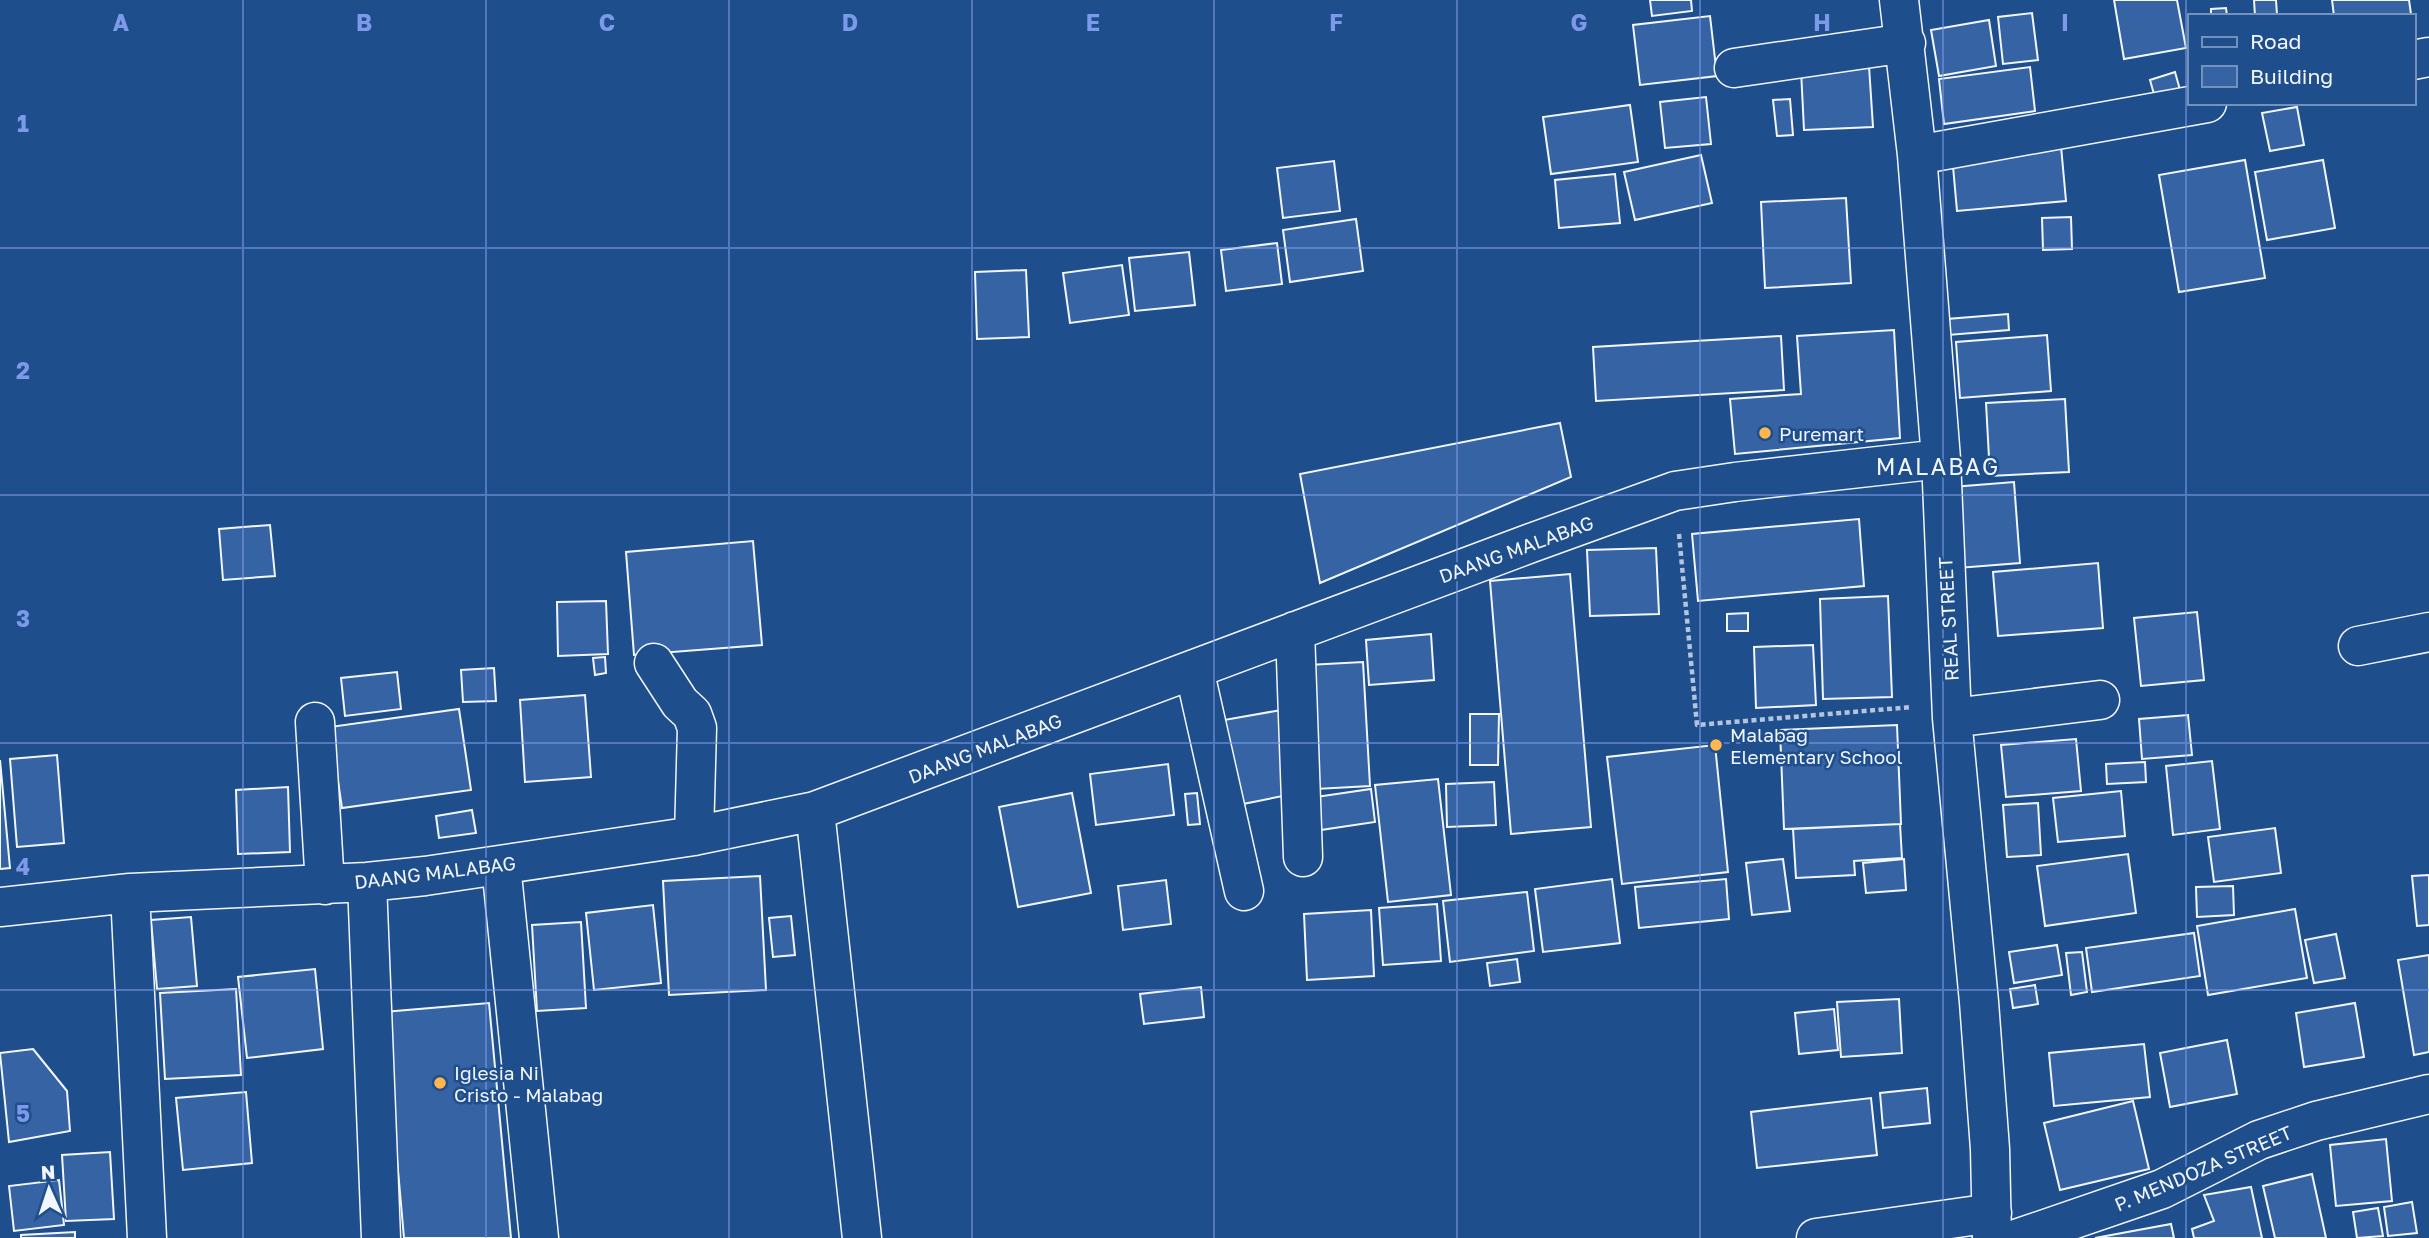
<svg xmlns="http://www.w3.org/2000/svg" width="2429" height="1238" viewBox="0 0 2429 1238" font-family="'Golos Text',sans-serif">
<style>
.building{fill:#3563a3;stroke:#f2f6ff;stroke-width:2}
.lines{fill:none;stroke-linecap:round;stroke-linejoin:round}
.minor-casing{stroke:#f2f6ff;stroke-width:41}
.path{stroke:#b3c4dc;stroke-width:4.5;stroke-dasharray:5 3.5;stroke-linecap:butt}
.minor{stroke:#1f4e8c;stroke-width:38}
.grid{fill:none;stroke:#7d9aea;stroke-width:2;stroke-opacity:0.55}
.poi-dot{fill:#ffb74d;stroke:#1f4e8c;stroke-width:2.5}
.labels{text-anchor:middle;dominant-baseline:central;stroke-width:5;stroke-linejoin:round;paint-order:stroke}
.poi-label{font-size:19px;fill:#f2f6ff;stroke:#1f4e8c;text-anchor:start}
.street-label{font-size:19px;fill:#f2f6ff;stroke:#1f4e8c}
.quarter-label{font-size:23px;letter-spacing:2px;fill:#f2f6ff;stroke:#1f4e8c}
.grid-label{font-size:23px;text-anchor:middle;font-weight:bold;fill:#7d9aea;stroke:#1f4e8c;stroke-width:5;stroke-linejoin:round;paint-order:stroke}
</style>
<rect width="100%" height="100%" fill="#1f4e8c"/>
<path class="building" d="M1650 0H1691L1692 11 1652 16Z
M2114 0H2177L2186 48 2124 59Z
M2254 0H2276L2277 15 2255 16Z
M2332 0H2409L2411 14 2334 16Z
M2226 8 2227 16H2211V9Z
M2032 13 2038 60 2003 64 1998 17Z
M1710 16 1717 76 1640 85 1633 25Z
M1989 20 1996 66 1939 76 1931 30Z
M1869 66 1873 127 1804 130 1801 70Z
M2030 67 2035 111 1944 124 1939 79Z
M2175 72 2182 97 2157 105 2150 80Z
M1706 97 1711 144 1665 148 1660 102Z
M1790 99 1793 135 1777 136 1773 100Z
M1630 105 1638 162 1551 174 1543 117Z
M2297 107 2304 145 2270 151 2262 113Z
M2061 146 2066 201 1957 211 1952 155Z
M1701 155 1712 203 1635 220 1624 172Z
M2245 160 2265 278 2179 292 2159 175Z
M2323 160 2335 228 2267 240 2255 172Z
M1334 161 1340 211 1283 218 1277 168Z
M1615 174 1620 223 1559 228 1555 180Z
M1846 198 1851 283 1765 288 1761 202Z
M2071 217 2072 249 2043 250 2042 218Z
M1356 219 1363 271 1290 282 1283 230Z
M1277 243 1282 284 1226 291 1221 250Z
M1189 252 1195 305 1135 311 1129 258Z
M1122 265 1129 315 1070 323 1063 273Z
M1026 270 1029 337 977 339 975 272Z
M2008 314 2009 330 1948 335 1947 319Z
M1894 330 1900 438 1735 454 1730 399 1801 394 1797 336Z
M2047 335 2051 391 1960 398 1956 342Z
M1781 336 1784 390 1596 401 1593 347Z
M2065 399 2069 472 1990 476 1986 403Z
M1560 423 1571 477 1320 583 1300 474Z
M2014 482 2020 563 1958 568 1952 487Z
M1859 519 1864 586 1698 601 1692 534Z
M270 525 275 576 223 580 219 529Z
M753 541 762 645 634 655 626 552Z
M1656 548 1659 614 1590 616 1587 550Z
M2098 563 2103 628 1998 636 1993 572Z
M1570 574 1591 827 1511 834 1490 581Z
M1888 596 1892 697 1823 699 1820 599Z
M606 601 608 654 558 656 557 602Z
M2197 612 2204 680 2141 686 2134 618Z
M1748 613V631H1727V614Z
M1431 634 1434 680 1369 685 1366 640Z
M1813 645 1816 705 1756 708 1754 647Z
M605 657 606 673 595 675 593 658Z
M1363 662 1370 786 1316 789 1308 665Z
M494 668 496 701 463 702 461 670Z
M397 672 401 709 345 716 341 678Z
M585 695 591 777 525 782 520 700Z
M459 709 471 790 342 808 330 727Z
M1287 709 1293 794 1238 805 1224 720Z
M1470 714H1499L1498 765H1470Z
M2188 715 2192 755 2142 759 2139 719Z
M1897 725 1901 824 1784 829 1780 730Z
M2076 739 2081 791 2006 797 2001 745Z
M1715 745 1728 872 1622 884 1607 757Z
M57 755 64 843 17 847 10 759Z
M0 760 10 868 0 869Z
M2212 761 2220 829 2173 835 2166 766Z
M2145 762 2146 782 2107 784 2106 764Z
M1168 764 1174 815 1096 825 1090 774Z
M1438 779 1451 895 1388 902 1375 785Z
M1494 782 1496 825 1447 827 1446 784Z
M288 787 290 852 238 854 236 790Z
M1371 789 1375 822 1314 831 1309 798Z
M2121 791 2125 836 2058 842 2053 798Z
M1072 793 1091 893 1018 907 999 807Z
M1197 793 1200 824 1188 825 1185 794Z
M2038 803 2041 855 2007 857 2003 805Z
M472 810 476 833 439 838 436 816Z
M1900 824 1902 858 1854 861 1855 875 1796 878 1793 829Z
M2275 828 2281 873 2214 882 2208 837Z
M2128 854 2136 913 2045 926 2037 866Z
M1783 859 1790 911 1752 915 1746 863Z
M1904 859 1906 890 1866 893 1863 863Z
M2429 875V925L2417 926 2412 876Z
M760 876 766 990 669 995 663 881Z
M1612 879 1620 943 1543 952 1535 889Z
M1726 879 1729 919 1639 928 1635 887Z
M1166 880 1171 924 1123 930 1118 886Z
M2233 886 2234 915 2197 917 2196 887Z
M1527 892 1534 951 1450 962 1443 901Z
M1437 904 1441 961 1383 965 1379 908Z
M653 905 661 983 594 990 586 913Z
M2295 909 2307 978 2208 995 2197 926Z
M1371 910 1374 976 1307 980 1304 914Z
M791 916 795 955 773 957 769 918Z
M191 917 197 986 157 989 151 920Z
M581 922 586 1008 537 1011 532 925Z
M2194 933 2200 976 2092 992 2086 948Z
M2336 934 2345 978 2314 983 2305 940Z
M2057 945 2062 975 2014 983 2009 952Z
M2082 952 2087 992 2071 995 2066 953Z
M2429 955V1052L2414 1055 2398 960Z
M1517 959 1520 982 1490 986 1487 963Z
M315 969 323 1049 247 1058 238 977Z
M2035 985 2038 1004 2013 1008 2010 989Z
M1201 987 1204 1017 1144 1024 1140 994Z
M236 989 241 1075 165 1079 160 993Z
M1899 999 1902 1053 1841 1057 1837 1002Z
M489 1003 511 1238H404L384 1012Z
M2355 1003 2364 1057 2304 1067 2296 1013Z
M1834 1009 1838 1050 1799 1054 1795 1013Z
M2227 1040 2237 1094 2170 1107 2160 1053Z
M2144 1044 2150 1097 2054 1106 2049 1053Z
M33 1049 67 1091 70 1131 9 1142 0 1053Z
M1927 1088 1930 1123 1883 1128 1880 1093Z
M246 1092 252 1163 183 1170 176 1098Z
M1871 1098 1877 1155 1757 1168 1751 1112Z
M2133 1101 2149 1169 2060 1190 2044 1123Z
M2386 1139 2392 1201 2336 1206 2330 1145Z
M110 1152 114 1219 66 1221 62 1155Z
M2312 1174 2326 1238H2275L2263 1186Z
M59 1180 64 1225 14 1231 9 1186Z
M2251 1187 2262 1238H2194L2192 1229 2214 1221 2204 1195Z
M2412 1202 2417 1233 2388 1236 2384 1207Z
M2378 1208 2383 1236 2357 1238 2353 1212Z
M2171 1224 2174 1238H2095Z
M75 1232V1238H21V1235Z"/>
<g class="lines">
<g class="minor-casing">
<path id="minor" d="M1899 0 1917 155 1941 459 1952 718 1979 1002 1990 1149 1992 1238
M2413 60 2429 57
M1734 68 1906 43
M1917 155 2207 103
M1295 631 1303 857
M2358 646 2429 632
M654 663 680 703 692 714 697 728 694 836
M1194 669 1244 891
M1952 718 2100 700
M315 722 325 885
M815 811 862 1238
M501 865 539 1238
M367 882 381 1238
M130 893 147 1238
M0 907 130 893 367 882 425 876 694 836 815 811 1531 543 1675 491 1735 482 1941 459
M1816 1238 1992 1213
M2019 1238 2162 1189 2259 1140 2316 1121 2429 1094"/>
</g>
<path class="path" d="M1679 534 1697 725 1912 707"/>
<use href="#minor" class="minor"/>
</g>
<path class="grid" d="M243 0V1238M486 0V1238M729 0V1238M972 0V1238M1214 0V1238M1457 0V1238M1700 0V1238M1943 0V1238M2186 0V1238M0 248H2429M0 495H2429M0 743H2429M0 990H2429"/>
<g class="poi-dot">
<circle cx="1765" cy="433" r="7"/>
<circle cx="1716" cy="745" r="7"/>
<circle cx="440" cy="1083" r="7"/>
</g>
<g class="labels">
<g class="poi-label">
<text x="1779" y="433">Puremart</text>
<text x="1730" y="734">Malabag<tspan x="1730" dy="22">Elementary School</tspan></text>
<text x="454" y="1072">Iglesia Ni<tspan x="454" dy="22">Cristo - Malabag</tspan></text>
</g>
<g class="street-label">
<text transform="translate(1516 549) rotate(-20)">DAANG MALABAG</text>
<text transform="translate(1948 619) rotate(-93)">REAL STREET</text>
<text transform="translate(985 748) rotate(-21)">DAANG MALABAG</text>
<text transform="translate(435 872) rotate(-7)">DAANG MALABAG</text>
<text transform="translate(2203 1168) rotate(-23)">P. MENDOZA STREET</text>
</g>
<g class="quarter-label">
<text x="1938" y="466">MALABAG</text>
</g>
</g>
<g class="grid-label">
<text x="121" y="31">A</text>
<text x="364" y="31">B</text>
<text x="607" y="31">C</text>
<text x="850" y="31">D</text>
<text x="1093" y="31">E</text>
<text x="1336" y="31">F</text>
<text x="1579" y="31">G</text>
<text x="1822" y="31">H</text>
<text x="2065" y="31">I</text>
<text x="23" y="132">1</text>
<text x="23" y="379">2</text>
<text x="23" y="627">3</text>
<text x="23" y="875">4</text>
<text x="23" y="1122">5</text>
</g>
<rect x="2188" y="14" width="228" height="91" fill="#1f4e8c" stroke="#7391ba" stroke-width="2"/>
<rect x="2202" y="37" width="35" height="10" fill="#1f4e8c" stroke="#7391ba" stroke-width="2"/>
<text x="2250" y="49" font-size="21" fill="#f2f6ff">Road</text>
<rect x="2202" y="66" width="35" height="21" fill="#3563a3" stroke="#7391ba" stroke-width="2"/>
<text x="2250" y="84" font-size="21" fill="#f2f6ff">Building</text>
<g transform="translate(49 1189) rotate(357)" stroke="#1f4e8c" stroke-width="5" paint-order="stroke">
<path d="M0-5L12 26L0 18L-12 26Z" fill="#f2f6ff"/>
<text y="-10" font-size="19" font-weight="bold" text-anchor="middle" fill="#f2f6ff">N</text>
</g>
</svg>
